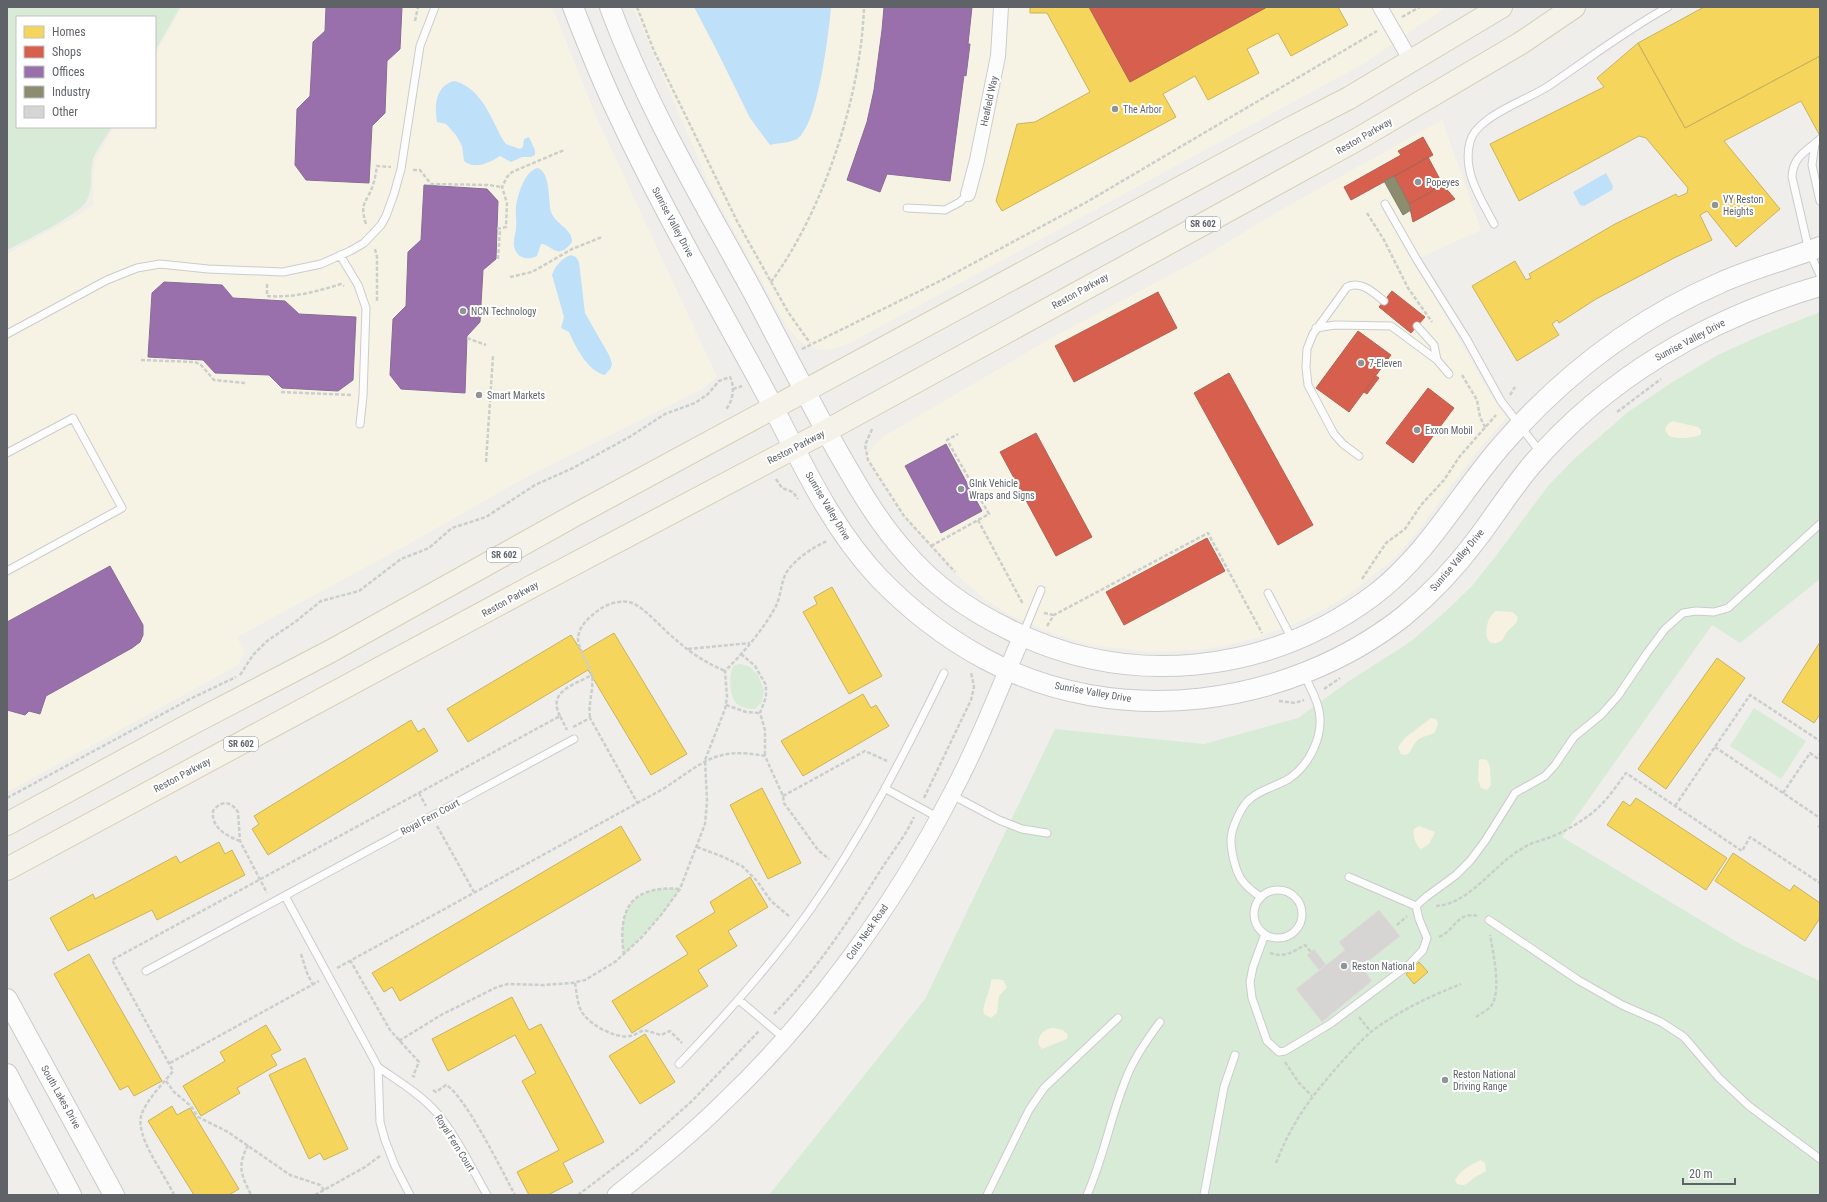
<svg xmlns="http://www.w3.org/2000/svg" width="1827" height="1202" viewBox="0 0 1827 1202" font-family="'Roboto Condensed',sans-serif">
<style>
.commercial{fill:#f7f3e4}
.green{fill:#d8ebd6}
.sand{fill:#f6f1e1}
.water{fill:#bfe0f9}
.homes{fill:#f6d55c;stroke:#c9b360}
.shops{fill:#d6604d;stroke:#b26155}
.offices{fill:#9970ab;stroke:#886c97}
.industry{fill:#8c8c6e;stroke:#7e806c}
.building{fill:#d6d5d3;stroke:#deddd9}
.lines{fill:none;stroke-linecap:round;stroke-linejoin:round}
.service-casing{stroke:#cbcccc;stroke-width:9}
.minor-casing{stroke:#cbcccc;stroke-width:16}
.tertiary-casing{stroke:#cbcccc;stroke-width:19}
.secondary-casing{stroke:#cacacb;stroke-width:22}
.primary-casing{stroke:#d7ceb8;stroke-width:24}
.path{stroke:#cacfcc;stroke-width:2.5;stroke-dasharray:4 2;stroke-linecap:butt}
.service{stroke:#fdfcfc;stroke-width:7}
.minor{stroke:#fdfcfc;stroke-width:14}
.tertiary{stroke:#fdfcfc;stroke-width:17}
.secondary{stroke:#fdfcfc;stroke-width:20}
.primary{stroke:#f4f2e9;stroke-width:22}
.poi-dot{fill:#919496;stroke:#fff;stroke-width:1.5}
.labels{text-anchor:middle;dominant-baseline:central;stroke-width:4;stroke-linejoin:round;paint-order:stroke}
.shield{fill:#fff;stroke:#8f9295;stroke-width:1}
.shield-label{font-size:9px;font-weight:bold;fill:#5f6368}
.street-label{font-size:10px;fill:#5f6368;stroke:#fff}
.poi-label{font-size:10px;fill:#5f6368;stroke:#fff;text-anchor:start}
</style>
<rect width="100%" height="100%" fill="#efeeea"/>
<path class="commercial" d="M182 7H552L595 114 717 377 702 389 521 480 416 540 237 637 244 653 238 665 7 792V254L75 217 93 205V180L95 161 114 127H155V55Z
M633 7H1446L1363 64 850 343 831 350 817 349 800 341 787 327 712 190Z
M1442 120 1481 230 1415 260 1490 394 1507 417 1475 454 1410 541 1390 562 1349 594 1330 606 1299 622 1256 638 1228 645 1198 650 1149 652 1093 645 1057 635 1027 622 1009 615 985 599 961 579 904 516 889 495 867 457 874 445 886 435 1055 336 1200 259 1279 211Z"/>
<path class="green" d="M7 7H180L155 51V17H17V127H112C106 137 97 148 93 159 89 173 94 189 86 202 77 216 24 241 7 250Z
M1820 312V579L1740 643 1712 625 1562 837 1742 945 1820 981V1195H769L925 999 1055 729 1204 744 1298 718 1349 681 1410 642 1445 612 1471 587 1496 556 1548 486 1574 459 1628 412 1671 383 1718 355 1764 334Z
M741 664 750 667 758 675 764 690 762 702 755 709C749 709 742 708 737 704 729 695 728 675 734 665Z
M1754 708 1806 741 1781 779 1730 746Z
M666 888 680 889 661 915 624 955C619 918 624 893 666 888Z"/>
<path class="sand" d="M1672 421 1698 427 1701 430V434C1697 438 1677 439 1672 437 1668 436 1667 433 1665 430L1667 425Z
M1496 611 1512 612 1518 617C1517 625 1512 626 1507 632 1504 636 1504 640 1499 642 1482 650 1483 619 1496 611Z
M1431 718 1436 719 1438 723 1435 732C1430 736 1421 736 1417 741 1411 746 1411 758 1401 754L1398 747 1406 737Z
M1482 759 1487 760 1490 767 1491 785 1487 790 1481 788 1478 780 1479 760Z
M1419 826 1435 832 1429 844 1421 849C1416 846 1412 834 1414 829Z
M994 979 1003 980 1007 987 999 996 997 1013 991 1018 984 1014C981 1006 991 991 991 980Z
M1054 1028 1063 1030 1068 1035 1067 1039 1042 1049 1038 1043C1039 1034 1045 1028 1054 1028Z
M1481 1160 1485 1163 1486 1171C1482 1174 1478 1175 1474 1178 1467 1183 1466 1187 1457 1184L1455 1180C1461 1170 1470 1165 1481 1160Z"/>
<path class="water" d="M694 7H831C829 32 818 126 797 139 790 143 778 143 770 145L750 118 715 47Z
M455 81C482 89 491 118 503 140L506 144 520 149 523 147 524 139 529 137 535 150V155L531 157H522L511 162 500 156C489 163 475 170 464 161L462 146 456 135 446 124 437 122C434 106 436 84 455 81Z
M538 168C551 173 548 201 551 212 555 224 573 229 572 242 557 262 552 244 541 244L537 256C527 261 516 258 514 246 513 240 516 233 516 228 517 220 515 213 516 206 518 194 525 170 538 168Z
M1606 173 1613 186 1612 190 1584 206 1580 205 1573 192Z
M571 255 576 257 579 262 585 313 609 355 612 363 611 368 605 375C588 372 575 346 569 332L561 328 564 317 552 275C555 266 562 258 571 255Z"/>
<path class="homes" d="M1030 7H1089L1130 82 1267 7H1338L1348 25 1291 56 1278 33 1247 49 1259 73 1208 100 1195 76 1163 94 1176 117 1002 211 996 201 1017 124 1035 122 1090 92 1047 13H1030Z
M1704 7H1820V56L1685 128 1638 43Z
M1638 43 1685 128 1820 56V136L1801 101 1724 141 1780 209 1736 247 1707 211 1700 215 1712 240 1674 258 1596 299 1559 323 1557 320 1552 324 1559 335 1517 361 1472 286 1515 261 1526 280 1531 278 1529 274 1615 224 1676 194 1678 197 1687 193 1688 188 1646 138 1639 136 1519 201 1490 144 1604 87 1597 78Z
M832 587 882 676 849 694 803 612 817 604 814 597Z
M614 633 687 754 651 775 588 670 468 742 447 709 571 635 582 652Z
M1820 642V714L1814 723 1782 702Z
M1717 658 1745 678 1666 789 1638 769Z
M863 694 871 708 876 705 889 726 803 776 781 741Z
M411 720 418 732 424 728 438 751 268 855 252 829 259 824 254 816Z
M762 788 801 863 768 879 730 805Z
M1636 798 1727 858 1706 890 1607 825 1623 801 1630 806Z
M621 826 641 860 400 1001 392 987 384 992 372 973Z
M219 842 225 854 232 850 245 875 157 920 152 910 68 951 50 918 93 894 95 899 176 856 180 863Z
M1733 853 1790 891 1794 885 1820 903V918L1805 941 1715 881Z
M750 877 768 907 728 931 737 946 698 970 708 986 632 1033 612 1001 688 954 676 936 715 912 710 902Z
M89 954 162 1081 134 1096 128 1086 120 1090 54 974Z
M1419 962 1428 972 1414 984 1406 974Z
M512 997 529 1030 541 1024 604 1142 563 1163 573 1182 548 1195H529L517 1172 559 1150 522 1081 536 1073 515 1035 448 1071 432 1039Z
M266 1025 281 1050 271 1055 277 1065 237 1088 240 1093 201 1116 183 1086 225 1061 220 1052Z
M645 1034 675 1082 640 1104 609 1056Z
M305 1058 348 1149 324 1160 320 1153 309 1159 269 1075Z
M172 1106 177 1115 190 1108 239 1189 229 1195H194L148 1121Z"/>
<path class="shops" d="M1089 7H1267L1130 82Z
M1423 137 1433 155 1351 200 1344 187 1401 155 1398 151Z
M1428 157 1443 185 1409 204 1394 176Z
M1443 185 1455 199 1413 222 1409 204Z
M1392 291 1425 317 1411 333 1379 307Z
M1158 292 1177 328 1074 382 1055 346Z
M1358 331 1391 355 1349 412 1316 388Z
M1229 373 1313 525 1278 545 1194 393Z
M1376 376 1379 378 1367 394 1364 392Z
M1428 388 1454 408 1413 463 1386 443Z
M1036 433 1092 537 1056 556 1000 452Z
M1207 538 1225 571 1124 625 1106 592Z"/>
<path class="offices" d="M326 7H402L400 49 387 61 385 113 372 126 369 183 306 180 295 165 297 109 310 96 313 42 325 31Z
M884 7H972L968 44H970L966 76 964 75 950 181 887 174 880 192 847 180 867 122 874 90 882 30Z
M424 185 487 189 498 201 496 259 483 270 480 322 467 336 465 393 401 389 390 375 393 319 406 306 408 252 421 240Z
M164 282 222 285 233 298 285 301 299 314 356 317 353 380 338 391 282 388 269 375 215 373 203 360 148 357 152 293Z
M946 444 982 511 941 533 905 466Z
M110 566 143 625V635L140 642 132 648 46 696 40 714 29 711 25 715 7 710V622Z"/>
<path class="industry" d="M1394 176 1409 204 1411 210 1403 215 1384 181Z"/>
<path class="building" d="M1379 910 1400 936 1361 967 1372 981 1322 1022 1296 989 1345 950 1339 942Z
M1314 949 1326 965 1319 970 1307 955Z"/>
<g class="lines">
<g class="service-casing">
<path id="service" d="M1820 139C1806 152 1793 156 1792 177L1809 251 1820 275
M1815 143 1812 165 1820 201
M1385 204 1417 260 1466 338 1501 401 1541 453
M907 208 945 210 960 202 968 194
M1494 224C1481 199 1462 172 1470 142 1472 133 1478 127 1486 121 1504 107 1527 99 1547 87 1587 60 1626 30 1668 7
M340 255 358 285 366 308 363 396 360 424
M1417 326 1434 345 1437 360
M1316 328 1335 325 1391 326 1437 360 1449 374
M7 334 107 280 137 268 160 264 208 269 283 272 321 264 350 251 364 243 381 225 386 216 394 194 401 169 420 46 435 7
M7 453 73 418 122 508 7 571
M1359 456 1343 444 1334 434 1308 385 1306 367 1307 349 1313 334 1347 287C1361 280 1374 293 1384 301
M1268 593 1292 639
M1023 634 1041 590
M886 789 939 818
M952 795 999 820 1022 829 1047 833
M1254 914a24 24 0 1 1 48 0a24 24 0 1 1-48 0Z
M285 896 378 1067 380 1122 385 1140 395 1166 410 1195
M1261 897C1253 892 1246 886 1241 879 1235 869 1231 851 1231 840 1231 829 1241 806 1250 799 1261 789 1278 786 1290 778 1310 764 1324 735 1319 711 1317 698 1309 686 1304 674
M1416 906 1426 897 1456 875 1470 861 1485 841 1515 793 1545 776 1555 765 1574 737 1601 715 1618 696 1647 653 1665 629 1683 613 1696 611 1714 612 1728 608 1820 524
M1489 920 1578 980 1622 1005 1661 1022 1684 1037 1719 1078 1749 1106 1820 1159
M1265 934 1253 967 1250 982 1252 998 1267 1041 1279 1052 1285 1051 1330 1024 1410 964 1423 950 1427 938 1419 919 1416 906 1349 877
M146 971 574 739
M739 1000 785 1039
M679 1064C725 1016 771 965 810 910 863 835 904 755 944 673
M378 1067C398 1081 420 1094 437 1113 456 1135 472 1169 487 1195
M987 1195 1029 1110 1044 1088 1118 1018
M1087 1195C1103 1159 1110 1120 1124 1084 1132 1061 1146 1041 1160 1022
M1204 1195 1224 1087 1235 1055"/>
</g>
<g class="minor-casing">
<path id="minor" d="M1380 7 1411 61
M968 194 977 160 998 56 1001 7"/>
</g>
<g class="tertiary-casing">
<path id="tertiary" d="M616 1195C653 1165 691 1135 725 1101 815 1015 893 907 950 797 978 745 999 690 1022 636"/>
</g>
<g class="secondary-casing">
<path id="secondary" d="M573 7C587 43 601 79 618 114 659 202 708 287 755 373 793 442 824 520 879 578 910 610 946 638 985 659 1117 730 1287 708 1404 616 1432 593 1456 567 1477 539 1495 515 1511 490 1530 467 1605 378 1709 318 1820 286
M610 7C647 107 702 199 753 292 781 345 808 399 838 452 858 487 878 522 905 552 933 585 969 610 1008 629 1128 689 1267 675 1374 595 1428 554 1459 494 1502 445 1563 375 1638 318 1722 282 1754 268 1788 259 1820 247
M7 999 114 1195
M7 1074 71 1195"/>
</g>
<g class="primary-casing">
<path id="primary" d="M7 824 189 725 331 651 575 515 1287 130 1349 98 1501 7
M7 869 542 581 826 431 1358 139 1521 43 1574 7"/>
</g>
<path class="path" d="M637 7 654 51 738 223 788 312 810 343
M1402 17 1420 7
M415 21 418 7
M413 170H420L431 184 488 185 502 187
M1367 213 1384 240 1408 288 1432 322
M366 224C359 202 367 203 373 185 375 179 376 172 377 166L391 167
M497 229 506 227 507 203 502 187 507 177 512 172 564 150
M375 249 377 257V302
M498 259 500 230
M510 277 532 272 572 249 602 237
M771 282C824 210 861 96 864 7
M267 284V296C292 298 316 292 341 284L344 286
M467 338 486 345
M802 349 946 278 1085 203 1377 31
M141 360 195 362 201 365 214 380 245 383
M1462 375 1477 400 1480 417 1486 429
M733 389 742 386
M281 392 352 395
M1510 395 1515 387
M1617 412 1661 379
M872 429 865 445 868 460 904 516 955 572
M486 462 493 356
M776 479 782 488 793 492 798 499
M978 520 1023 604
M931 546 989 514 947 440 958 434
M1362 579 1386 543 1405 529 1421 505 1444 480 1460 456 1496 415
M1044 613 1054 615
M1047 626 1054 615 1208 533 1262 633
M688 649 750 643
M741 654 755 666 766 685V697L760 713 765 730V756
M240 675 253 655 267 641 295 622 321 601 359 591 401 559 429 548 452 528 486 517 535 485 573 468 631 436 665 414 695 403 708 394 719 381 730 377C735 386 733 402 726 409
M1324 689 1340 678
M1279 701 1295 703 1304 700
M726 705 746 712 760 713
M560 716C547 691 574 685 592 675
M590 717C588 703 594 689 592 675 589 662 578 651 578 638 579 627 587 619 595 613 604 605 617 600 629 602 643 605 662 629 674 638 689 652 706 663 725 671
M573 727 590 718 638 804
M1715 747 1820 818
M419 793 426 806
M1783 793 1810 753 1817 758 1820 754
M783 796 865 751 887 761
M7 798 190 699 236 677
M924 798 971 700 974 687 971 672
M1675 806 1750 695 1820 741
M437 826 474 892
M1818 826 1820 827
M240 841C227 836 211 828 213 811 221 800 231 801 238 812L240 841 267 893
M697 847 721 856 742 866 757 881 771 901 790 917
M1436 906C1470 904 1494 864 1523 848 1530 843 1540 841 1548 838 1562 833 1576 825 1588 816 1604 805 1615 788 1626 773L1742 851 1750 837 1820 883
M1397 925 1407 916
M1439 937C1457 929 1456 911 1479 916
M1270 953C1284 958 1293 952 1305 945L1311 952
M301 954 307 973 313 985
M624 955C617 909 631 885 680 889
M350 960 390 1030 419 1062 413 1076 415 1077
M337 968 663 789C702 764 714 746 765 756L783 796 784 803 818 850 829 859
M575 983C577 993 577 1007 584 1015 592 1026 617 1039 630 1036 635 1035 639 1032 644 1030L661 1035 670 1031 682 1043
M774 1014C816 971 850 919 882 868 893 851 906 835 914 817
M1359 1017 1371 1032
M1476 1017C1480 1014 1488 1010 1491 1006 1502 992 1493 952 1490 935
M399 1041 441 1015 497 987 508 984 543 985 572 983 585 980 615 962 641 938 661 915 680 889 705 824 707 801 705 760 725 709 727 697 725 671C744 652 763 630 776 606 781 595 781 583 786 573 794 560 813 547 827 541
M1285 1062 1299 1083 1312 1096
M170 1063 319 981
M166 1081 174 1092 191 1106 198 1117 228 1132 290 1175 320 1185 324 1190
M433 1090 436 1092 446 1085C465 1095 503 1173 515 1195
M248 1145C237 1167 241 1174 251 1195
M1276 1163C1292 1122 1310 1098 1338 1066 1349 1054 1360 1041 1372 1031 1399 1011 1430 996 1461 984
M174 1195C165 1174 133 1135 142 1113 148 1098 163 1084 173 1071L112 960 560 716 567 730
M315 1195 365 1167 380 1156
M578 1195 636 1151 692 1101 759 1031"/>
<use href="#service" class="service"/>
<use href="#minor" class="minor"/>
<use href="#tertiary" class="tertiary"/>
<use href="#secondary" class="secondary"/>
<use href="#primary" class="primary"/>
</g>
<g class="poi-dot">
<circle cx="1115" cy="109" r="4"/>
<circle cx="1418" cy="182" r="4"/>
<circle cx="1715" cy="205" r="4"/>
<circle cx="463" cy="311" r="4"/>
<circle cx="1361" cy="363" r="4"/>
<circle cx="479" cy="395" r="4"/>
<circle cx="1417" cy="430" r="4"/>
<circle cx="961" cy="489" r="4"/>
<circle cx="1344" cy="966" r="4"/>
<circle cx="1445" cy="1080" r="4"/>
</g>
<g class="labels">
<g class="shield">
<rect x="1186" y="217" width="34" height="14" rx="3"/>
<rect x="487" y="548" width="34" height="14" rx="3"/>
<rect x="224" y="737" width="34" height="14" rx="3"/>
</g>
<g class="shield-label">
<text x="1203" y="224">SR 602</text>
<text x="504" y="555">SR 602</text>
<text x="241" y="744">SR 602</text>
</g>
<g class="street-label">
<text transform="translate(989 101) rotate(-78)">Heafield Way</text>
<text transform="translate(1364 136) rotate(-30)">Reston Parkway</text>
<text transform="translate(673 222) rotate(62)">Sunrise Valley Drive</text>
<text transform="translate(1080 291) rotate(-29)">Reston Parkway</text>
<text transform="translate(1690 340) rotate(-28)">Sunrise Valley Drive</text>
<text transform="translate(796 447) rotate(-27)">Reston Parkway</text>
<text transform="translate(828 506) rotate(59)">Sunrise Valley Drive</text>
<text transform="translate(1457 560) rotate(-50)">Sunrise Valley Drive</text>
<text transform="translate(510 599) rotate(-29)">Reston Parkway</text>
<text transform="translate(1093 692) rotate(10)">Sunrise Valley Drive</text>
<text transform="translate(182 775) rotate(-28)">Reston Parkway</text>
<text transform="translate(430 817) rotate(-28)">Royal Fern Court</text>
<text transform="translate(867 932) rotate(-55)">Colts Neck Road</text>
<text transform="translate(61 1097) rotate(61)">South Lakes Drive</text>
<text transform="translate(455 1143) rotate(58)">Royal Fern Court</text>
</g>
<g class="poi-label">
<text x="1123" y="109">The Arbor</text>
<text x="1426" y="182">Popeyes</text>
<text x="1723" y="199">VY Reston<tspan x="1723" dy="12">Heights</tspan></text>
<text x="471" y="311">NCN Technology</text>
<text x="1369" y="363">7-Eleven</text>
<text x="487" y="395">Smart Markets</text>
<text x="1425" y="430">Exxon Mobil</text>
<text x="969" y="483">GInk Vehicle<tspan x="969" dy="12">Wraps and Signs</tspan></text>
<text x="1352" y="966">Reston National</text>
<text x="1453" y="1074">Reston National<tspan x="1453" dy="12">Driving Range</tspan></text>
</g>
</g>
<rect width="1827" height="1202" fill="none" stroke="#5f6368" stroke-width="16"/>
<rect x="16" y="16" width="140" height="112" fill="#ffffff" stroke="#bfc1c3"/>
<rect x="24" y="26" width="20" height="12" fill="#f6d55c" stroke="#bfc1c3"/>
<text x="52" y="36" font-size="12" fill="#5f6368">Homes</text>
<rect x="24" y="46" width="20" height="12" fill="#d6604d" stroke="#bfc1c3"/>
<text x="52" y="56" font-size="12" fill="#5f6368">Shops</text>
<rect x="24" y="66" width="20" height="12" fill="#9970ab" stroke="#bfc1c3"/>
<text x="52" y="76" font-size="12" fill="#5f6368">Offices</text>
<rect x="24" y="86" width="20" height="12" fill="#8c8c6e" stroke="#bfc1c3"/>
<text x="52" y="96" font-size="12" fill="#5f6368">Industry</text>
<rect x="24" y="106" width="20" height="12" fill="#d6d5d3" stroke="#bfc1c3"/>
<text x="52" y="116" font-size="12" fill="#5f6368">Other</text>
<path d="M1683 1178v6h52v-6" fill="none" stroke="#5f6368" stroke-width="2"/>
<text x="1689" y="1178" font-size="12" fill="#5f6368" stroke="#ffffff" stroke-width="3" paint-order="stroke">20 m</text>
</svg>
